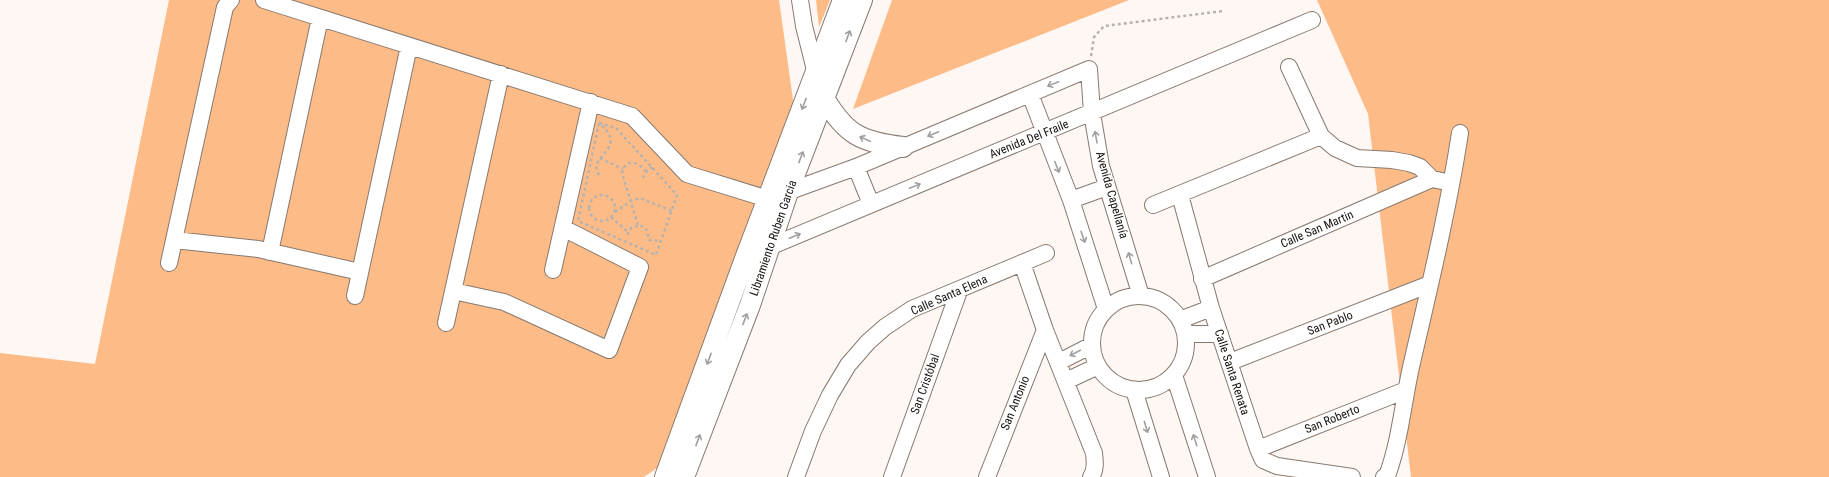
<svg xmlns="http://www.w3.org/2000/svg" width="1829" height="477" viewBox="0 0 1829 477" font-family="'Roboto Condensed',sans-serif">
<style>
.green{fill:#fdbc87}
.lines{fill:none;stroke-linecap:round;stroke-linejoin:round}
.minor-casing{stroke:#87796f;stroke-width:18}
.tertiary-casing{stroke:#87796f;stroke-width:22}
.path{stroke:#b8b2ae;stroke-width:2.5;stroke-dasharray:3 3;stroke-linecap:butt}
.minor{stroke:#fff;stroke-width:16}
.tertiary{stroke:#fff;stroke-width:20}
.oneway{stroke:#a2a09e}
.labels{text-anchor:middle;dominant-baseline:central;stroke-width:3;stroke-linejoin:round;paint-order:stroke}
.street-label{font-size:12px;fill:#16110d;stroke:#fff}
</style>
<rect width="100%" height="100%" fill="#fef7f3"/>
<path class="green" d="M169 0H779L794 107 657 468 644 477H0V353L95 364Z
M816 0H830L819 27Z
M892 0H1129L853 109Z
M1317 0H1829V477H1411L1368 114Z"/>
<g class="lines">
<g class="minor-casing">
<path id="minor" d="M264 0 632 116 687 174 768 199 856 167 1089 69 1092 113 1101 166 1141 296
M800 0 804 26 816 74
M1289 67 1321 136 1335 148 1357 158 1392 160 1409 163 1420 167 1432 179 1442 181
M1030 94 1071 200 1106 309
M856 167 871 204
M1180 195 1211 308 1258 449 1263 460 1277 466 1352 477
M1071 200 1107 187
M1153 205 1321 136
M174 240 258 249 360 272
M762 250 1312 20
M270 252 320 18
M169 263 225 7 231 0
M1022 263 1045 330 1094 453C1095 461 1096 470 1091 477
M553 270 591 102
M1202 279 1432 179
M453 291 504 302 609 350 640 267 563 228
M355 296 409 46
M1092 343a47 47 0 1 1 94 0a47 47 0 1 1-94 0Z
M1180 320 1211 308
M446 323 501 74
M1185 334H1220
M1059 362 1092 345
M1230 362 1430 284
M1174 375 1207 477
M1066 381 1098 366
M1134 390 1161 477
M1258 449 1406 390
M796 477 813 431 830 395 848 365 868 342 885 327 912 309 1046 253
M892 477 959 291
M987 477 1045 330
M1384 477 1387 476C1400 441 1403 403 1411 367 1429 289 1448 211 1460 133"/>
</g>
<g class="tertiary-casing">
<path id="tertiary" d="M824 98C846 135 861 142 903 147
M665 477 746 256 843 0
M684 477 750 305 788 192 862 0"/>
</g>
<path class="path" d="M1091 56 1094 37 1104 26 1223 11
M599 123 616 128 677 195 656 255 578 221Z
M600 158 623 169
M599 175C586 156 629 149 601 125
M643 178 646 172 652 167
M589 208a13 13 0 1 1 26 0a13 13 0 1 1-26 0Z
M615 212 631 201 640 198 672 211
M611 217 628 232
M638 225 622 173C625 158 639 161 646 172
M627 235 631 228 640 225 647 230 649 240 661 241"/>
<use href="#minor" class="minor"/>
<use href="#tertiary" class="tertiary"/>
</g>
<defs><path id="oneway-shaft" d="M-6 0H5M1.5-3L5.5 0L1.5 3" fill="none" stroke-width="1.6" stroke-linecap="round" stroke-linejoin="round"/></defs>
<g class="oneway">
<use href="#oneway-shaft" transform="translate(848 36) rotate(-69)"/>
<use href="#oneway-shaft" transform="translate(1053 84) rotate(158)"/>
<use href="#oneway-shaft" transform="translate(804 104) rotate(111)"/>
<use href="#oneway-shaft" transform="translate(933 134) rotate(157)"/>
<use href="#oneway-shaft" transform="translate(1096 137) rotate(-100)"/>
<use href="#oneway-shaft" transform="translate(865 139) rotate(-155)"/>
<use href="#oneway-shaft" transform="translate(801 157) rotate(-69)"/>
<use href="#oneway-shaft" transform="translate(1057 167) rotate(68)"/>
<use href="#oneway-shaft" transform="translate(915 186) rotate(-22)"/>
<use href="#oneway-shaft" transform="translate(795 236) rotate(-23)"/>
<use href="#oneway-shaft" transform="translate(1083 237) rotate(71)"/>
<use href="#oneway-shaft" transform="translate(1130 258) rotate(-106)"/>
<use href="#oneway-shaft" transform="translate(745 319) rotate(-69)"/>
<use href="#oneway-shaft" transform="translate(1075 353) rotate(153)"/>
<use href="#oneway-shaft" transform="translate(709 359) rotate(110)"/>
<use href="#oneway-shaft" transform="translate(1146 427) rotate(73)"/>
<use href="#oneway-shaft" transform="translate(698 440) rotate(-70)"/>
<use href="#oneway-shaft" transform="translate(1195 440) rotate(-108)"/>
</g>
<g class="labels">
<g class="street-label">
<text transform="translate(1029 139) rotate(-22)">Avenida Del Fraile</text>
<text transform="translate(1112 195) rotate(74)">Avenida Capellanía</text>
<text transform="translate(1317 229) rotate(-23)">Calle San Martin</text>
<text transform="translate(773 238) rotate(-71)">Libramiento Ruben Garcia</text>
<text transform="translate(949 295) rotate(-24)">Calle Santa Elena</text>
<text transform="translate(1330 323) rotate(-21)">San Pablo</text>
<text transform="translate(1232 372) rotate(72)">Calle Santa Renata</text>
<text transform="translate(925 384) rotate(-70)">San Cristóbal</text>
<text transform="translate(1015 403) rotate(-68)">San Antonio</text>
<text transform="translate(1332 419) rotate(-22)">San Roberto</text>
</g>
</g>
</svg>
